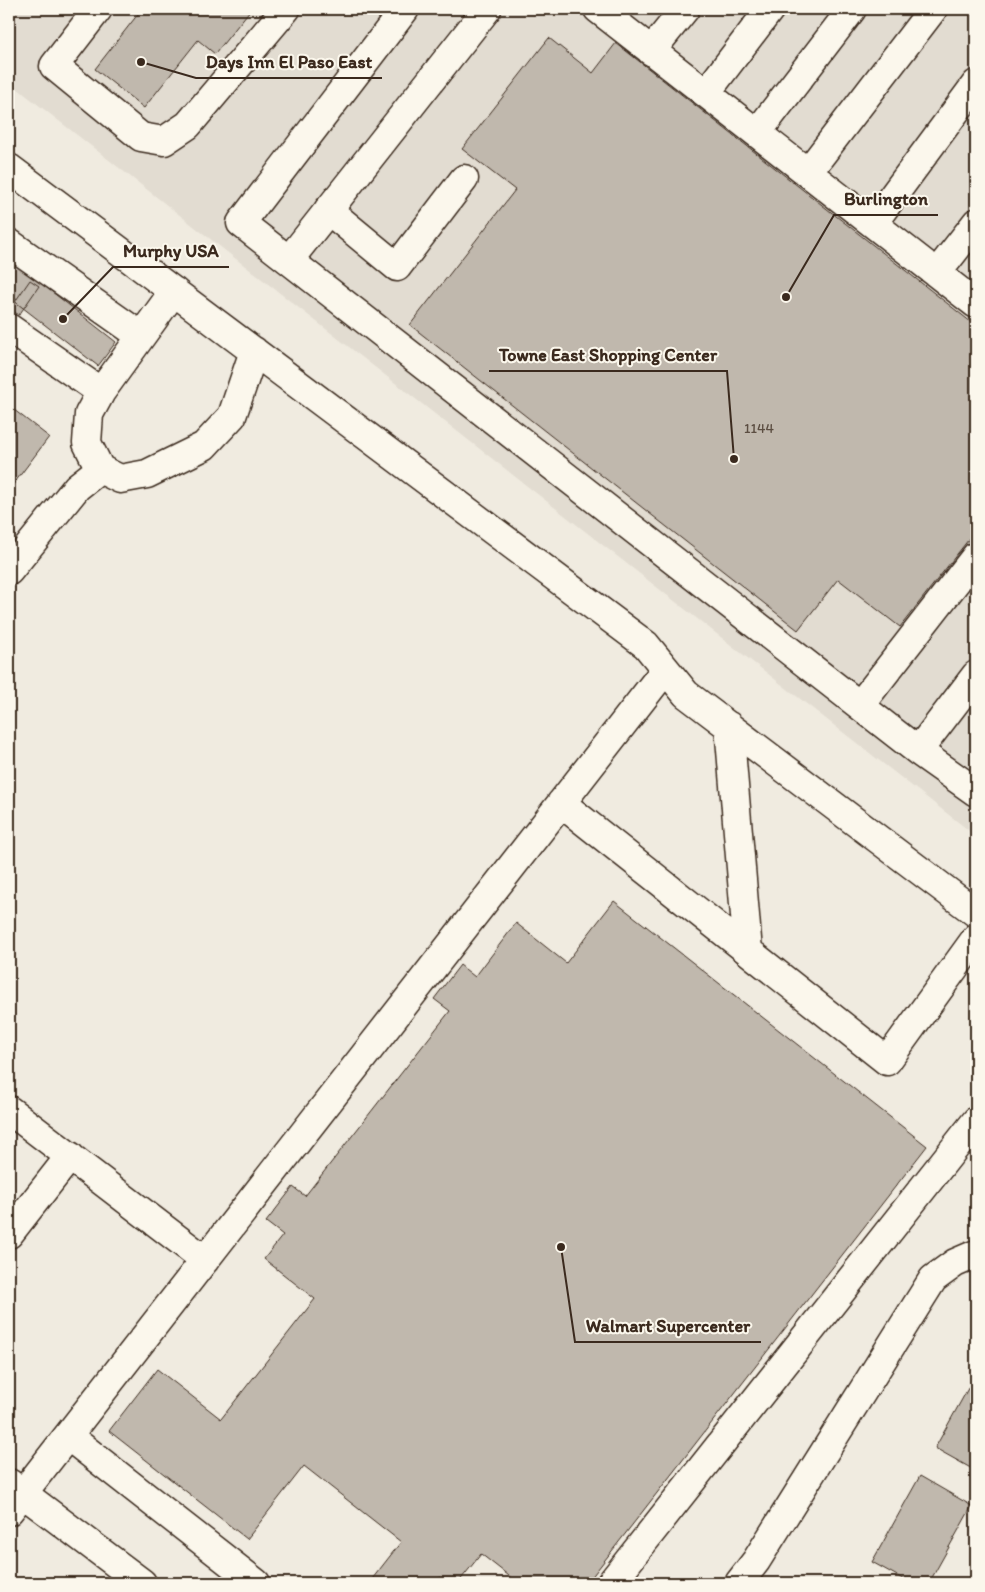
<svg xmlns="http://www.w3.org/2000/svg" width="985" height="1592" viewBox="0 0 985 1592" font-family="Itim,sans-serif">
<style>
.built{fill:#e2dcd1}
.building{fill:#c0b8ad;stroke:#3b2a1e}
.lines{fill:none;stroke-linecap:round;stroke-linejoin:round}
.minor-casing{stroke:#3b2a1e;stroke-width:31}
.minor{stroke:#fbf7ec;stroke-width:28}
.labels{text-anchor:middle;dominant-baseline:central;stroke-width:4;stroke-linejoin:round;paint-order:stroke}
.number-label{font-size:14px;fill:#5c4e42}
.leader{fill:none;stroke:#3b2a1e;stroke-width:2}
.callout-dot{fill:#3b2a1e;stroke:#fbf7ec;stroke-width:2}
.callout-label{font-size:18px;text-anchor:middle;font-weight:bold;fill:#3b2a1e;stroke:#fbf7ec;stroke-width:4;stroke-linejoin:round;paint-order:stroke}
</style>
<rect width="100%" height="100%" fill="#f0ebe0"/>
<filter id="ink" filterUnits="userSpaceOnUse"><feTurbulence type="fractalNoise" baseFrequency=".02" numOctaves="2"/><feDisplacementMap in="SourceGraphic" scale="10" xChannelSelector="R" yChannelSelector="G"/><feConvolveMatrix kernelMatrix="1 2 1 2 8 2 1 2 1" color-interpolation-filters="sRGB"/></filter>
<g filter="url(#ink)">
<path class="built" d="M9 9H976V836L9 82Z"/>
<path class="building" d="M142 9H251L215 54 198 40 144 108 95 69Z
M549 38 593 73 616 43 976 326V530L900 627 838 579 798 630 410 325 515 190 462 149Z
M9 258 116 342 98 366 9 297Z
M30 280 39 286 19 315 10 309Z
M9 406 49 437 9 490Z
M614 901 927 1146 587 1583H518L481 1554 458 1583H448L440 1577 436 1583H369L401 1542 304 1466 247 1539 109 1431 157 1369 221 1419 315 1299 264 1259 283 1235 266 1222 293 1187 305 1196 450 1011 434 999 460 965 475 977 516 923 566 963Z
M976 1374V1471L935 1448Z
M920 1476 972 1506 929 1583H910L872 1562Z"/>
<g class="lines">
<g class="minor-casing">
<path id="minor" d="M98 9 54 66 141 137 164 141 188 125 286 9
M405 9 241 223 918 751 976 792
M598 9 976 304
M651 51 685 9
M706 93 770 9
M757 133 852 9
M9 168 646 645 686 694 976 913
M808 172 933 9
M328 210 397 267 464 179
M873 223 976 84
M9 243 141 336
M289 260 487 9
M937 273 976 223
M174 291 101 392 89 414 87 443 100 469 120 479 147 474 204 446 232 416 254 351
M9 328 101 392
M9 571 77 487 100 469
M860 705 976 556
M729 726 748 951
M918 751 976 675
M561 803 887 1061 976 938
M9 1110 205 1260
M9 1234 70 1156
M68 1436 256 1583
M9 1483 142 1583
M9 1511 665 670
M611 1583 976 1121
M739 1583 756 1561 933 1279 955 1263 976 1254"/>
</g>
<use href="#minor" class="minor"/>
</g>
</g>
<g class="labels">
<g class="number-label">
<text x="759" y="428">1144</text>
</g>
</g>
<path class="leader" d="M141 62L196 78H382M786 297L834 215H938M63 319L113 267H229M734 459L727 371H489M561 1247L575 1342H761"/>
<g class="callout-dot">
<circle cx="141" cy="62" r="5"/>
<circle cx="786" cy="297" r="5"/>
<circle cx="63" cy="319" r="5"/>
<circle cx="734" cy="459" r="5"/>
<circle cx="561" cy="1247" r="5"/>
</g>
<g class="callout-label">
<text x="289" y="68">Days Inn El Paso East</text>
<text x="886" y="205">Burlington</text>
<text x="171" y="257">Murphy USA</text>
<text x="608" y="361">Towne East Shopping Center</text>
<text x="668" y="1332">Walmart Supercenter</text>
</g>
<rect width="985" height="1592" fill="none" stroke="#fbf7ec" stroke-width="30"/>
<rect x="15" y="15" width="955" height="1562" fill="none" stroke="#3b2a1e" stroke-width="2" filter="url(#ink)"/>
</svg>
